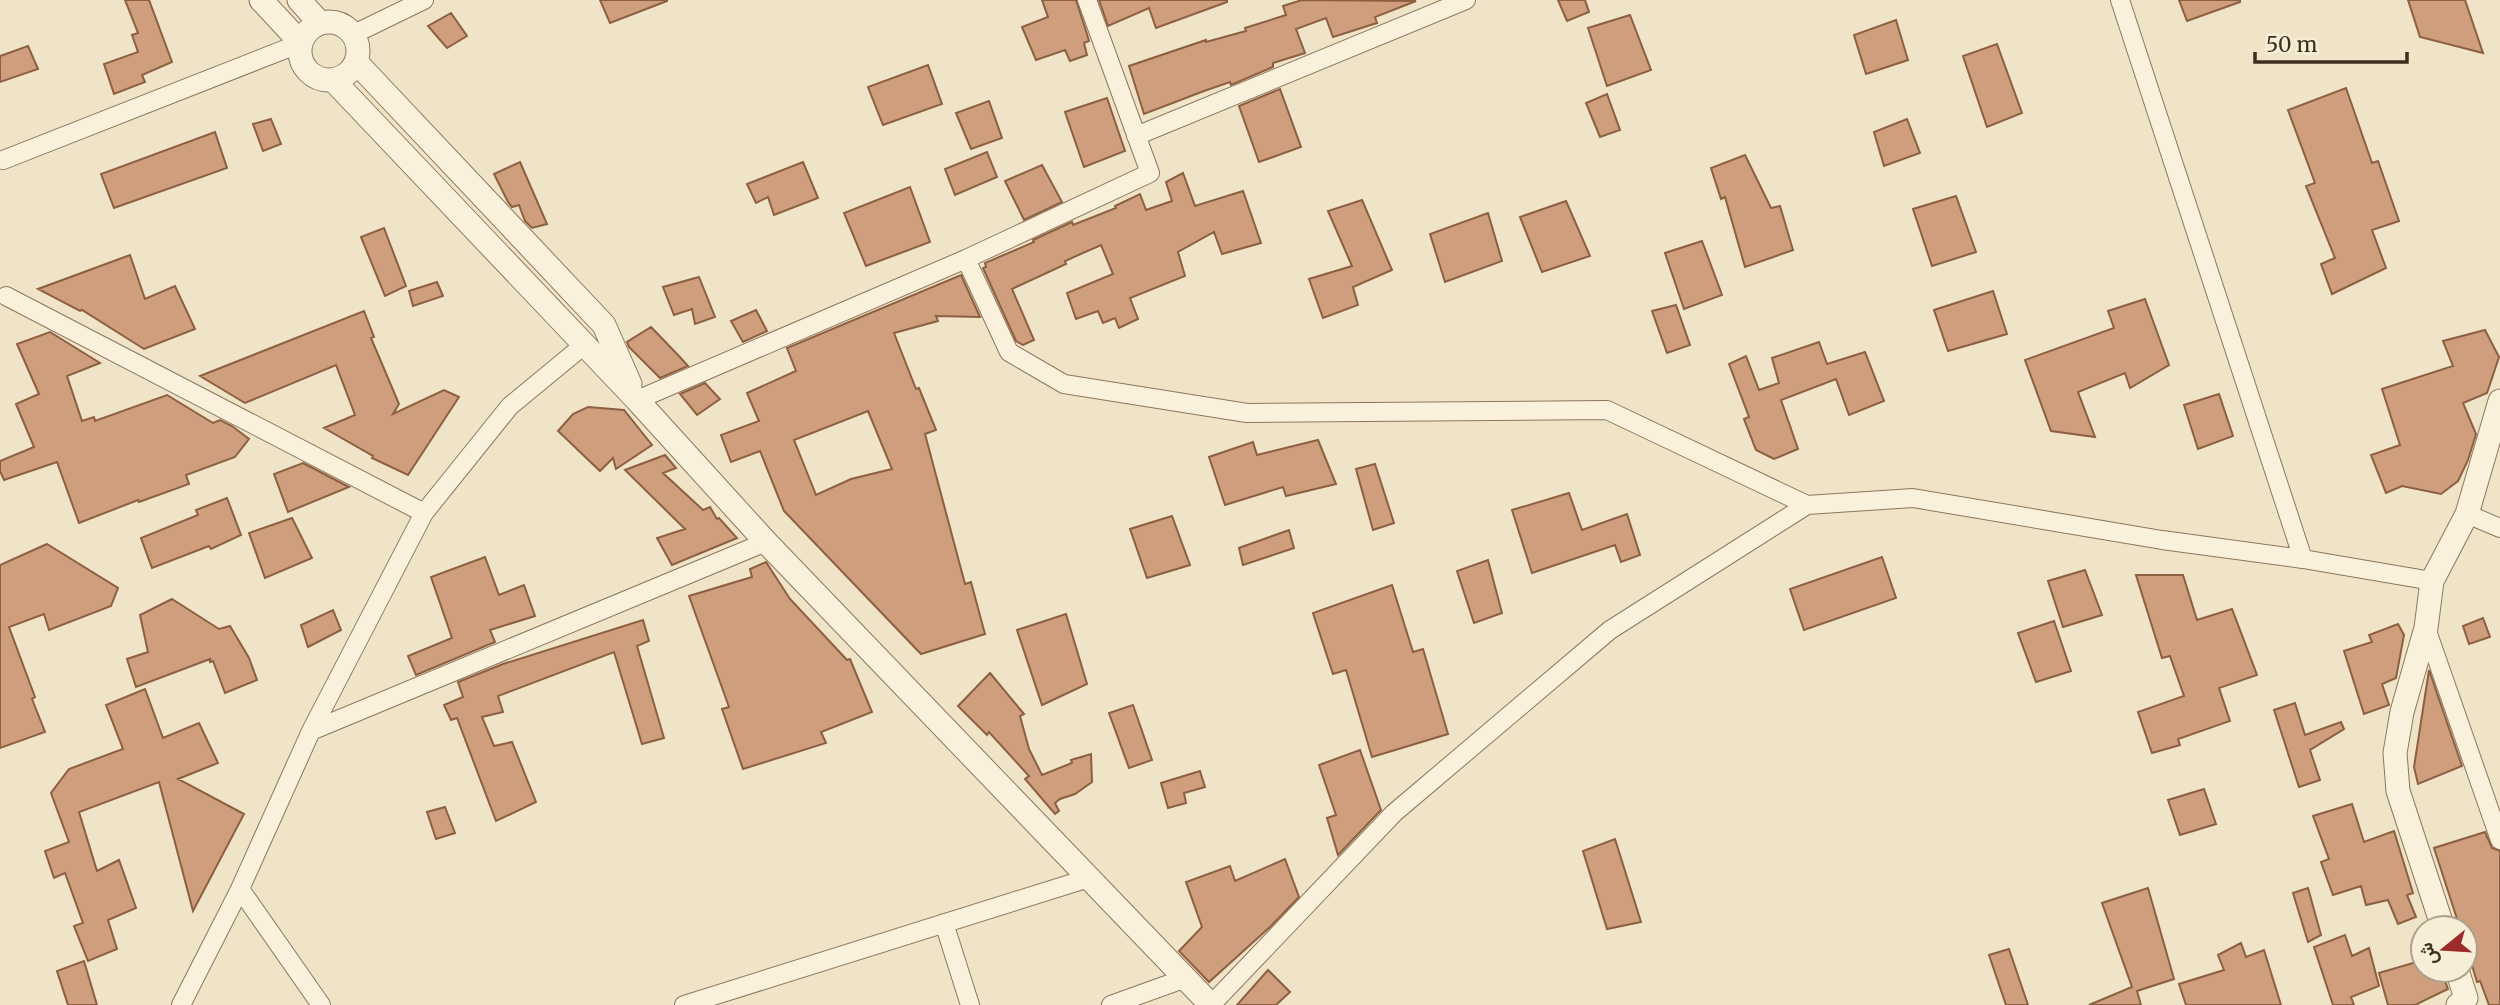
<svg xmlns="http://www.w3.org/2000/svg" width="2500" height="1005" viewBox="0 0 2500 1005" font-family="Merriweather,Vazirmatn,serif">
<style>
.building{fill:#cf9f7d;stroke:#8d5f41;stroke-width:2;fill-rule:evenodd}
.lines{fill:none;stroke-linecap:round;stroke-linejoin:round}
.minor-casing{stroke:#8d765c;stroke-width:20}
.tertiary-casing{stroke:#8d765c;stroke-width:25}
.minor{stroke:#faf1dc;stroke-width:18}
.tertiary{stroke:#faf1dc;stroke-width:23}
</style>
<rect width="100%" height="100%" fill="#f0e4c8"/>
<path class="building" d="M125 0H149L172 62 142 75 145 82 114 94 104 64 138 52 132 35 138 33Z
M600 0H667V1L610 23Z
M1042 0H1076L1087 34 1089 41 1084 43 1087 55 1070 61 1065 50 1036 60 1022 27 1048 17Z
M1099 0H1227V2L1156 28 1149 8 1108 26Z
M1302 0 1416 1 1375 17 1377 23 1333 37 1326 18 1296 29 1305 53 1273 63V67L1231 85 1230 82 1204 91 1144 114 1129 66 1206 40V42L1246 31 1245 28 1286 15 1283 6Z
M1558 0H1585L1589 12 1567 21Z
M2179 0H2240V2L2187 21Z
M2408 0H2465L2483 53 2420 37Z
M451 13 467 36 447 48 428 26Z
M1630 15 1651 70 1607 86 1588 28Z
M1896 20 1908 60 1866 74 1854 35Z
M1997 44 2022 113 1987 127 1963 56Z
M28 46 38 69 0 82V56Z
M928 65 942 104 883 125 868 87Z
M2346 88 2372 163 2378 161 2399 221 2372 230 2386 268 2332 294 2321 264 2335 258 2306 186 2315 183 2288 110Z
M1280 89 1301 147 1259 162 1239 106Z
M1607 94 1620 130 1600 137 1586 103Z
M1107 98 1125 151 1084 167 1065 112Z
M989 101 1002 138 971 149 956 113Z
M271 119 281 144 263 151 253 124Z
M1907 119 1920 153 1884 166 1874 132Z
M215 132 227 168 114 208 101 174Z
M987 152 997 177 955 195 945 169Z
M1745 155 1771 208 1780 206 1793 250 1745 267 1725 197 1721 199 1711 168Z
M520 162 547 224 532 228 525 221 519 205 512 207 508 202 494 174Z
M803 162 818 198 774 215 768 197 756 203 747 184Z
M1042 165 1062 202 1024 220 1005 181Z
M1183 173 1195 206 1243 191 1261 243 1222 254 1214 232 1178 252 1185 276 1130 298 1138 319 1119 328 1115 318 1103 323 1098 311 1076 319 1067 293 1113 274 1101 245 1065 261 1066 264 1012 289 1034 340 1023 345 1016 341 983 268 986 267 985 263 1034 242 1033 240 1072 222 1073 225 1116 208 1115 206 1140 194 1146 210 1172 201 1166 182Z
M910 187 930 242 866 266 844 213Z
M1956 196 1976 252 1932 266 1913 209Z
M1362 200 1392 270 1353 287 1358 305 1323 318 1309 279 1352 266 1328 211Z
M1566 201 1590 256 1542 272 1520 217Z
M1488 213 1502 261 1445 282 1430 234Z
M384 228 406 286 385 296 361 237Z
M1702 241 1722 295 1684 309 1665 253Z
M130 255 145 299 175 286 195 329 144 349 82 310 80 311 38 289Z
M961 275 980 317 936 316 938 321 894 333 916 389 919 388 936 430 925 434 965 584 971 582 985 634 921 654 784 511 760 451 731 462 721 435 759 421 747 393 796 371 787 348ZM868 411 892 469 851 479 816 495 794 440Z
M699 277 715 317 695 324 692 309 674 315 663 287Z
M437 282 443 296 413 306 409 291Z
M1993 291 2007 334 1948 351 1934 310Z
M2145 299 2169 365 2130 388 2125 373 2078 392 2095 437 2051 431 2025 360 2114 328 2108 311Z
M1676 305 1690 345 1667 353 1652 311Z
M756 310 767 331 743 342 731 321Z
M364 311 374 337 371 338 399 404 393 414 444 390 459 397 408 475 372 458 373 456 324 428 355 415 336 365 245 403 200 376Z
M651 327 678 355 688 366 660 378 629 347 627 342Z
M2485 330 2499 357 2487 393 2463 403 2476 434 2468 460 2458 481 2441 494 2402 486 2386 493 2371 455 2400 445 2382 389 2453 366 2443 341Z
M50 332 100 363 67 376 82 421 94 417 95 421 167 395 213 423 220 420 232 426 249 439 235 457 186 475 189 484 139 502 138 500 79 523 57 462 4 480 0 471V461L34 447 16 404 39 394 17 344Z
M1819 342 1827 364 1865 352 1884 401 1849 415 1836 379 1781 400 1798 449 1774 459 1756 450 1744 419 1749 417 1729 364 1746 356 1759 390 1779 383 1772 358Z
M705 383 720 399 697 415 680 394Z
M2219 394 2233 436 2198 449 2184 405Z
M588 407 624 410 652 445 616 469 613 458 600 471 558 431 573 414Z
M1318 440 1336 484 1286 496 1283 487 1225 505 1209 457 1253 442 1257 455Z
M665 455 676 468 663 473 703 510 710 507 717 519 719 518 737 538 672 565 657 538 685 529 625 470Z
M303 463 347 486 349 487 288 512 274 474Z
M1375 464 1394 523 1373 530 1356 469Z
M1569 493 1582 530 1627 514 1640 555 1621 562 1615 545 1532 573 1512 510Z
M227 498 241 535 211 549 209 546 152 568 141 538 198 515 196 510Z
M1172 516 1190 565 1147 578 1130 529Z
M292 518 312 558 265 578 249 533Z
M1289 530 1294 548 1243 565 1239 548Z
M47 544 118 588 111 606 49 630 44 614 9 627 35 697 32 699 45 732 0 748V565Z
M485 557 499 595 524 585 535 616 490 630 495 642 416 675 408 656 452 638 431 577Z
M1882 557 1896 598 1804 630 1790 589Z
M1488 560 1502 613 1474 623 1457 571Z
M766 562 790 599 847 660 850 659 872 712 821 732 826 743 743 769 722 709 729 707 689 596 752 577 750 569Z
M2085 570 2102 615 2063 627 2048 581Z
M2136 575H2183L2197 620 2232 609 2257 675 2219 688 2230 721 2178 739 2180 745 2152 753 2138 712 2184 696 2170 656 2162 658Z
M1392 585 1413 652 1423 649 1448 734 1372 757 1346 670 1333 674 1313 613Z
M172 599 219 629 230 626 249 658 257 680 225 693 213 661 210 662V659L136 687 127 659 148 652 140 615Z
M333 610 341 630 308 647 301 625Z
M1066 614 1087 684 1042 705 1017 630Z
M2483 618 2490 637 2469 644 2463 626Z
M643 620 649 641 637 646 664 738 642 744 614 652 498 696 503 712 482 717 494 746 512 742 536 802 496 821 457 718 451 720 444 705 463 697 458 682 503 664Z
M2054 621 2071 671 2036 682 2018 633Z
M2398 624 2404 635 2396 678 2382 684 2389 705 2364 714 2344 651 2372 642 2369 635Z
M2429 670 2462 766 2418 784 2414 767Z
M990 673 1024 714 1020 716 1029 749 1042 775 1072 763 1071 760 1091 754 1092 782 1075 794 1060 799 1055 803 1059 811 1055 814 1025 779 1029 776 989 732 987 735 958 706Z
M145 689 163 738 199 723 218 763 178 779 244 814 193 911 159 782 79 812 97 871 119 860 136 908 108 920 117 949 88 961 74 926 83 923 65 873 54 878 45 851 69 842 51 793 69 769 123 749 106 705Z
M2295 703 2305 735 2341 722 2344 729 2310 750 2320 780 2299 787 2274 710Z
M1133 705 1152 760 1129 768 1109 713Z
M1360 750 1381 810 1338 855 1327 818 1336 815 1319 765Z
M1200 771 1205 787 1184 793 1186 803 1168 808 1161 783Z
M2204 789 2216 824 2180 835 2168 800Z
M2352 804 2364 842 2394 831 2413 893 2407 895 2416 917 2398 924 2388 900 2366 905 2361 886 2333 895 2321 862 2329 859 2313 816Z
M445 807 455 833 436 839 427 812Z
M2485 832 2492 848 2500 851V1005H2489L2480 981 2477 982 2465 942V928H2460L2434 848Z
M1615 839 1641 922 1607 929 1583 851Z
M1285 859 1299 897 1271 926 1209 982 1179 951 1202 927 1186 882 1230 866 1235 881Z
M2148 888 2174 979 2137 991 2141 1005H2089L2132 987 2102 903Z
M2308 888 2321 935 2308 942 2293 893Z
M2345 935 2352 956 2369 948 2379 986 2351 997 2354 1005H2333L2314 947Z
M2241 943 2246 957 2264 950 2281 1005H2186L2179 984 2224 970 2218 955Z
M2009 949 2028 1005H2006L1989 955Z
M2423 960V970H2441L2448 989 2415 1005H2388L2379 973Z
M84 961 97 1005H68L57 971Z
M1268 970 1290 992 1276 1005H1237Z"/>
<g class="lines">
<g class="minor-casing">
<path id="minor" d="M2120 0 2303 559
M354 34 424 0
M1136 136 1466 0
M3 160 301 43
M966 259 1009 352 1064 384 1247 413 1607 410 1807 505
M6 296 424 513
M637 400 966 259 1150 173 1087 0
M2467 514 2500 528
M2426 628 2500 840
M311 731 766 542
M240 889 321 1005
M944 923 970 1005
M181 1005 240 889 311 731 424 513 510 406 584 345
M684 1005 1089 878
M1111 1005 1186 978
M1211 1005 1394 813 1610 630 1807 505 1913 498 2162 540 2303 559 2432 581"/>
</g>
<g class="tertiary-casing">
<path id="tertiary" d="M261 0 301 43
M299 0 320 23
M300 51a29 29 0 1 1 58 0a29 29 0 1 1-58 0Z
M356 62 604 325 630 384
M333 80 637 400 766 542 1211 1005
M2443 928 2398 791 2395 753 2402 712 2426 628 2432 581 2467 514 2500 401
M2457 970 2466 998 2458 1005"/>
</g>
<use href="#minor" class="minor"/>
<use href="#tertiary" class="tertiary"/>
</g>
<g transform="translate(2444 949) rotate(252)"><circle r="33" fill="#f7eed8" stroke="#ada18e" stroke-width="2"/>
<path d="M0-5L12 26L0 18L-12 26Z" fill="#9e2a2b"/>
<text y="-10" font-size="19" font-weight="bold" text-anchor="middle" fill="#3d2e20">ش</text>
</g>
<path d="M2255 52v10h152v-10" fill="none" stroke="#3d2e20" stroke-width="3.5"/>
<text x="2266" y="52" font-size="21" fill="#3d2e20" stroke="#f7eed8" stroke-width="5" paint-order="stroke">50 m</text>
</svg>
